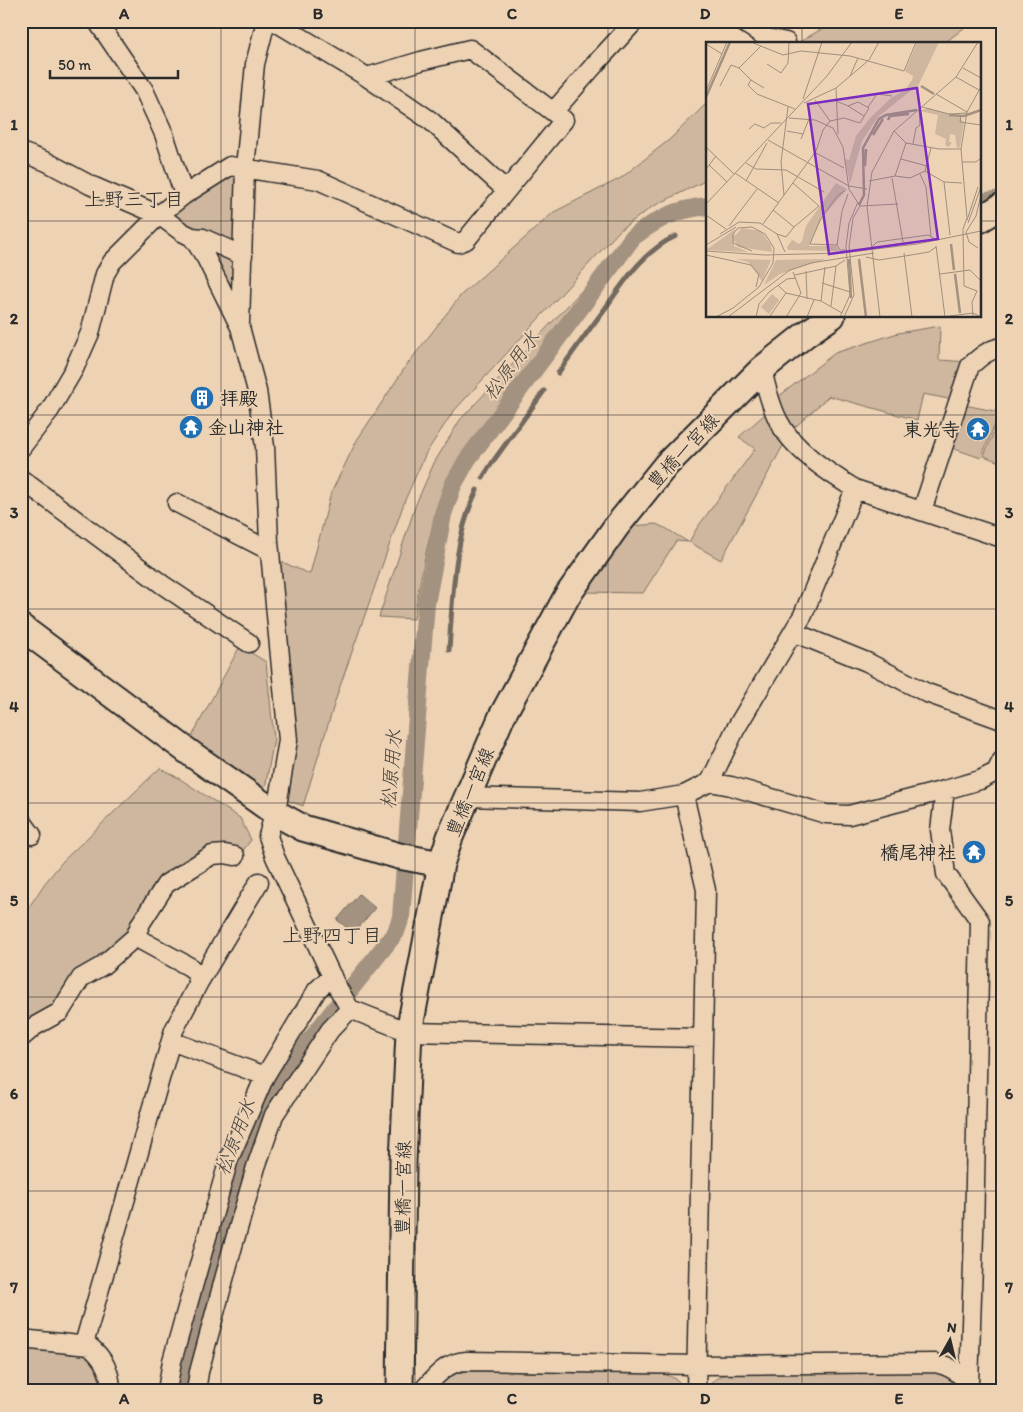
<svg xmlns="http://www.w3.org/2000/svg" width="1023" height="1412" viewBox="0 0 1023 1412" font-family="Itim,'Klee One',sans-serif">
<style>
.green{fill:#ceb79e;stroke:#7c7164}
.water{fill:#a39280;stroke:#73695e}
.lines{fill:none;stroke-linecap:round;stroke-linejoin:round}
.stream{stroke:#73695e;stroke-width:5}
.canal{stroke:#a39280;stroke-width:18}
.street-casing{stroke:#2b2b2b;stroke-width:21}
.secondary-casing{stroke:#2b2b2b;stroke-width:29}
.street{stroke:#edd2b4;stroke-width:18}
.secondary{stroke:#edd2b4;stroke-width:25}
.grid{fill:none;stroke:#2b2b2b;stroke-width:1;stroke-opacity:0.55}
.labels{text-anchor:middle;dominant-baseline:central;stroke-width:4;stroke-linejoin:round;paint-order:stroke}
.poi-label{font-size:19px;font-weight:bold;fill:#2b2b2b;stroke:#edd2b4;text-anchor:start}
.street-label{font-size:19px;fill:#2b2b2b;stroke:#edd2b4}
.neighbourhood-label{font-size:20px;fill:#2b2b2b;stroke:#edd2b4}
.water-label{font-size:20px;font-style:italic;fill:#494540;stroke:#edd2b4}
.inset-river{fill:none;stroke:#a39280;stroke-width:2.5}
.inset-road{fill:none;stroke:#9f8f7d;stroke-width:1}
.view{fill:#7b2cbf;fill-opacity:0.15;stroke:#7b2cbf;stroke-width:2.5}
.inset-edge{fill:none;stroke:#2b2b2b;stroke-width:2.5}
.neatline{fill:none;stroke:#2b2b2b;stroke-width:2}
.grid-label{font-size:16px;text-anchor:middle;font-weight:bold;fill:#2b2b2b}
</style>
<rect width="100%" height="100%" fill="#edd2b4"/>
<filter id="ink" filterUnits="userSpaceOnUse"><feTurbulence type="fractalNoise" baseFrequency=".02" numOctaves="2"/><feDisplacementMap in="SourceGraphic" scale="10" xChannelSelector="R" yChannelSelector="G"/><feConvolveMatrix kernelMatrix="1 2 1 2 8 2 1 2 1" color-interpolation-filters="sRGB"/></filter>
<g filter="url(#ink)">
<path class="green" d="M855 21H973L943 44H796L820 30Z
M707 103V180L652 207 620 230 453 412 426 453 405 500 338 692 303 806 287 800 275 559 310 574 331 493 357 440 406 366 461 295 554 212 621 178 669 140Z
M228 175 237 177 234 294 172 218 174 210Z
M603 268 461 458C451 476 442 494 436 514 426 548 419 584 414 619L379 617 416 504 434 463 460 420Z
M940 326 939 360 969 362 954 400 923 394 917 420 829 396 794 428 785 417 778 397 835 353 898 333Z
M964 405 1000 412 981 458 949 447Z
M765 414 771 425 785 442 721 560 689 542 697 528 755 449 739 437Z
M999 419 1002 421V463L984 456Z
M656 524 667 529 688 542 676 541 643 593 584 592 633 526Z
M240 646 266 662 274 739 264 794 235 775 191 738Z
M160 768 180 779 240 818 251 840 241 853 207 850 129 936 56 1008 21 1028V919L45 883 63 861Z
M21 1346 79 1350C94 1360 101 1373 101 1391H21Z
M933 1370C946 1373 952 1380 959 1391H705C710 1381 719 1376 729 1373Z
M468 1371 663 1374C674 1377 681 1381 686 1391H434C444 1378 453 1373 468 1371Z"/>
<path class="water" d="M359 894 375 908 354 933 337 920Z"/>
<g class="lines">
<path class="stream" d="M558 373C573 352 588 331 604 310 624 282 643 251 676 236
M483 477 494 460 544 391
M449 650C453 596 453 540 477 490"/>
<path class="canal" d="M979 202 1002 199
M183 1391 187 1361 253 1138 269 1103 307 1044 396 932 401 917 426 604 443 514 453 485 467 460 633 237C659 218 674 210 707 206"/>
<g class="street-casing">
<path id="street" d="M97 21 144 90 164 134 184 195
M741 21 767 38 786 42
M367 77 431 121 506 190
M554 111 597 62 635 21
M21 152 47 162 90 185 159 215 182 232 192 237 206 258 240 327 257 391 265 447 269 542 288 740 278 800 268 836 275 857 336 985 350 1009 409 1032 703 1038
M192 237 203 238 243 256
M240 324 245 168 255 64 266 21
M762 369C766 387 770 404 778 420 792 449 829 473 855 489L1002 538
M21 448 50 410 74 369 90 333 105 274 112 262 159 215 184 195 230 166 318 180 458 243 466 240 564 120 470 49 421 61 367 77 274 21
M21 479 163 585 249 643
M177 503 270 551
M922 511 970 366C980 357 989 349 1002 347
M793 632 867 662 927 693 1002 720
M710 782 735 730 803 615 855 489
M945 790 940 830 946 874 980 921 974 1235 969 1385
M684 795 706 890 696 1391
M467 797 640 802 684 795 710 782 731 786 826 814 849 815 945 790 980 780 996 772 1002 760
M21 820 32 835
M135 937 190 967 195 972 199 982
M21 1038 35 1026 60 1012 81 978 102 966 135 937 141 923 166 884 212 855 225 854 235 856
M171 1041 265 1076
M21 1339 89 1346C104 1358 111 1372 111 1391
M84 1344 174 1030 199 982 259 882
M167 1391 172 1361 229 1159 265 1076 317 990 332 976
M196 1391 199 1372 233 1246 256 1167 274 1115 330 1030 350 1009
M422 1391C435 1377 446 1362 466 1361L696 1365 935 1363C949 1365 967 1376 971 1391"/>
</g>
<g class="secondary-casing">
<path id="secondary" d="M979 220 1002 206
M21 627 190 753 274 812 303 828 399 856 441 864
M400 1391 403 1161 409 1032 441 864 450 837 502 716 567 596 616 527 666 465 762 369 806 334 832 316"/>
</g>
<use href="#street" class="street"/>
<use href="#secondary" class="secondary"/>
</g>
</g>
<path class="grid" d="M221 21V1391M415 21V1391M608 21V1391M802 21V44M21 221H707M979 221H1002M802 316V1391M21 415H1002M21 609H1002M21 803H1002M21 997H1002M21 1191H1002"/>
<defs>
<g id="building-disc" transform="scale(1.25)"><circle r="9.5" fill="#1f6fb2" stroke="#edd2b4"/><path d="M-4-6H4V6H1V3H-1V6H-4ZM-2.5-4.3h1.7v1.8h-1.7ZM.8-4.3h1.7v1.8H.8ZM-2.5-1h1.7V.8h-1.7ZM.8-1h1.7V.8H.8Z" fill="#fff"/></g>
<g id="temple-disc" transform="scale(1.25)"><circle r="9.5" fill="#1f6fb2" stroke="#edd2b4"/><path d="M0-6L5-2H3V0L6.5 2.5H4V6H1.5V3h-3V6H-4V2.5H-6.5L-3 0V-2H-5Z" fill="#fff"/></g>
</defs>
<g fill-rule="evenodd">
<use href="#building-disc" x="202" y="398"/>
<use href="#temple-disc" x="191" y="427"/>
<use href="#temple-disc" x="978" y="429"/>
<use href="#temple-disc" x="974" y="852"/>
</g>
<g class="labels">
<g class="poi-label">
<text x="220" y="398">拝殿</text>
<text x="208" y="427">金山神社</text>
<text x="960" y="429" text-anchor="end">東光寺</text>
<text x="956" y="852" text-anchor="end">橋尾神社</text>
</g>
<g class="street-label">
<text transform="translate(683 451) rotate(-47)">豊橋一宮線</text>
<text transform="translate(470 792) rotate(-67)">豊橋一宮線</text>
<text transform="translate(403 1188) rotate(-89)">豊橋一宮線</text>
</g>
<g class="neighbourhood-label">
<text x="134" y="199">上野三丁目</text>
<text x="332" y="935">上野四丁目</text>
</g>
<g class="water-label">
<text transform="translate(511 365) rotate(-53)">松原用水</text>
<text transform="translate(391 769) rotate(-85)">松原用水</text>
<text transform="translate(235 1137) rotate(-69)">松原用水</text>
</g>
</g>
<g transform="translate(706 42)">
<rect width="275" height="275" fill="#edd2b4"/>
<path d="M211 0H233L213 42 172 75 156 99 144 142 139 117 143 118 150 94 164 76 185 56 199 48 206 38 207 34 199 29ZM222 66 254 75 258 81 254 105 251 106 249 93 244 92 243 100H246L243 105 239 103 240 97 229 92 232 73 214 69ZM130 141 141 147 117 174 103 204H130L133 209 82 208 81 205 86 198 83 196 93 202 96 199 100 184ZM36 186 55 189 65 203 66 210 32 205 27 196ZM29 187 28 204 42 210 0 208ZM31 217H32L65 218 56 239 42 220ZM120 217 74 232 58 243 70 218ZM66 252 73 258 63 272 55 265Z" fill="#ceb79e"/>
<path class="inset-river" d="M215 44 228 52M0 55 24 0M243 73 258 74 275 68M182 78 184 74 203 72M167 93 177 77M159 124 160 107M153 163 158 153 157 106 173 77 180 73 211 68M245 202 248 228M143 217 145 256M153 217 160 275M249 232 254 271"/>
<path class="inset-road" d="M45 0 77 13 95 9 144 14 198 29 210 0M0 2 16 12M61 22 75 31 82 21 83 0M33 26 45 38M257 26 275 36M144 34 152 16M250 35 273 48M14 44 25 23 33 26 55 4M58 46 45 38 42 43 51 52 89 67M130 46 132 92M0 49 21 0M230 52 261 70M97 57 116 0M109 58 124 79M98 61 130 46 163 18 173 0M142 64 158 74M162 65 171 52 186 54M216 65 243 72 261 71M255 73 254 80 275 83M83 76 109 78 127 86 137 105 143 147 154 164 192 162M43 87 49 82 58 86 65 81H75M81 89 97 92M188 89 200 101 233 107H255M95 97 103 77M62 98 143 144 161 147M207 102 210 86 214 83 213 67M0 105 28 132M108 110 138 126M195 117 221 124M256 120H270L275 116M40 121 50 127 80 128 118 150M3 123 21 140M0 127 10 114M219 129 238 140 256 141M29 131 73 161M214 132 220 145 225 194M189 134 204 136 219 129 225 106M186 136 197 200M40 139 61 101M163 139 189 134 200 101M238 140 244 193M87 141 113 164 88 185M139 149 132 153 114 178 104 202 131 203 134 208H140M78 153 75 120 82 65M0 162 121 34 146 0M67 168 88 185 80 195 71 192M0 173 20 187M261 178 272 145M262 181 275 145M57 182 110 109 117 88 124 79 138 76 154 81 163 66 152 60 142 64 130 59M23 184 51 147M14 192 33 180 54 181 71 192 79 210M0 203 30 185M131 203 136 169 142 152M230 204 239 275M166 205 171 200 222 193 229 197M272 206 263 200 260 190 270 174 275 153M0 209 59 213 136 211 211 202 275 189M198 211 206 275M0 213 45 223 53 232 50 245M160 215 173 218 199 214 223 210 230 205M100 229 101 257M234 232 264 228 275 239M89 233 130 224 139 218M116 241 144 250M72 243 80 251 115 259 136 271M115 259 119 225M125 264 130 224M64 274 80 251M10 275 27 266 53 245 67 221 68 206 59 192 46 185 32 186 27 192V201L46 209M22 275 84 228 105 221 168 211M50 275 53 262 63 250 81 237 90 236M80 275 95 251 87 230M101 275 108 258M134 275 144 253 140 204 143 181 152 160M138 275 148 253 143 205 147 176 154 164M174 275 161 165 166 130 188 89 250 35 272 0M236 275 267 271 275 275M267 275 266 260 271 249 258 244 257 187 261 176 255 107 261 70 275 45"/>
<path class="view" d="M211 46 232 197 123 212 102 62Z"/>
<rect width="275" height="275" class="inset-edge"/>
</g>
<rect width="1023" height="1412" fill="none" stroke="#edd2b4" stroke-width="55"/>
<g transform="translate(950 1340) rotate(8)" stroke="#edd2b4" stroke-width="4" paint-order="stroke">
<path d="M0-4L9 19L0 12L-9 19Z" fill="#2b2b2b"/>
<text y="-8" font-size="14" font-weight="bold" text-anchor="middle" fill="#2b2b2b">N</text>
</g>
<path d="M50 70v8h128v-8" fill="none" stroke="#2b2b2b" stroke-width="2.5"/>
<text x="58" y="70" font-size="15" fill="#2b2b2b" stroke="#edd2b4" stroke-width="4" paint-order="stroke">50 m</text>
<rect x="28" y="28" width="968" height="1356" class="neatline"/>
<g class="grid-label">
<text x="124" y="19">A</text>
<text x="318" y="19">B</text>
<text x="512" y="19">C</text>
<text x="705" y="19">D</text>
<text x="899" y="19">E</text>
<text x="14" y="130">1</text>
<text x="1009" y="130">1</text>
<text x="14" y="324">2</text>
<text x="1009" y="324">2</text>
<text x="14" y="518">3</text>
<text x="1009" y="518">3</text>
<text x="14" y="712">4</text>
<text x="1009" y="712">4</text>
<text x="14" y="906">5</text>
<text x="1009" y="906">5</text>
<text x="14" y="1099">6</text>
<text x="1009" y="1099">6</text>
<text x="14" y="1293">7</text>
<text x="1009" y="1293">7</text>
<text x="124" y="1404">A</text>
<text x="318" y="1404">B</text>
<text x="512" y="1404">C</text>
<text x="705" y="1404">D</text>
<text x="899" y="1404">E</text>
</g>
</svg>
